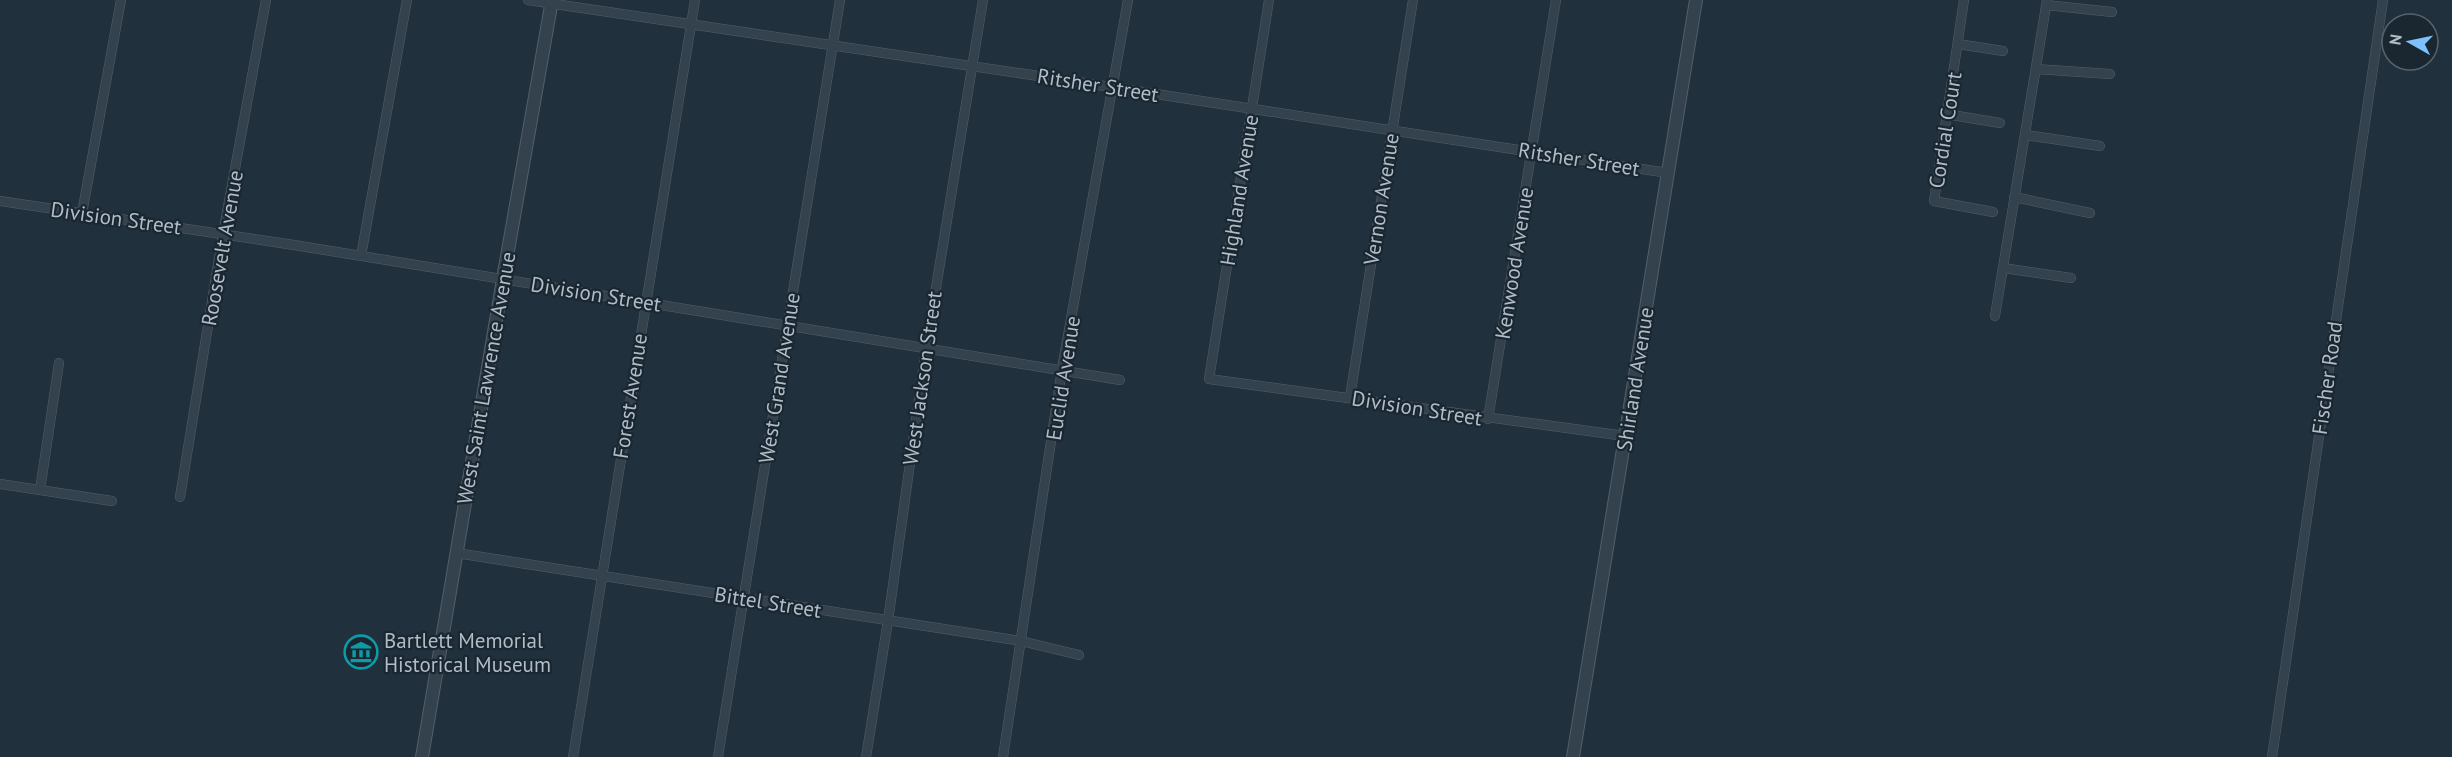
<svg xmlns="http://www.w3.org/2000/svg" width="2452" height="757" viewBox="0 0 2452 757" font-family="'PT Sans',sans-serif">
<style>
.lines{fill:none;stroke-linecap:round;stroke-linejoin:round}
.minor-casing{stroke:#535f6a;stroke-width:10}
.tertiary-casing{stroke:#535f6a;stroke-width:14}
.minor{stroke:#34424d;stroke-width:9}
.tertiary{stroke:#34424d;stroke-width:12}
.labels{text-anchor:middle;dominant-baseline:central;stroke-width:4.5;stroke-linejoin:round;paint-order:stroke}
.street-label{font-size:21px;fill:#b0bcc8;stroke:#1a2731}
.poi-label{font-size:21px;fill:#b0bcc8;stroke:#1a2731;text-anchor:start}
</style>
<rect width="100%" height="100%" fill="#20303d"/>
<g class="lines">
<g class="minor-casing">
<path id="minor" d="M528 0 1072 81 1668 173
M1269 0 1209 379 1625 436
M1964 0 1934 201 1993 212
M2046 5 2112 12
M1958 44 2003 51
M2036 69 2110 74
M1946 114 2000 123
M2026 135 2100 146
M2014 197 2090 213
M0 201 294 245 1120 380
M82 213 121 0
M361 256 407 0
M2003 268 2071 278
M1995 316 2047 0
M1350 397 1413 0
M1488 419 1556 0
M0 484 112 501
M40 490 59 363
M180 497 223 234 266 0
M456 553 1021 641 1079 655
M573 757 695 0
M718 757 840 0
M866 757 888 621 926 349 983 0
M1003 757 1062 369 1128 0
M2272 757 2383 0"/>
</g>
<g class="tertiary-casing">
<path id="tertiary" d="M422 757 503 279 552 0
M1573 757 1696 0"/>
</g>
<use href="#minor" class="minor"/>
<use href="#tertiary" class="tertiary"/>
</g>
<defs>
<g id="museum-ring" transform="scale(1.725)"><circle r="9.5" fill="#1a2731" stroke="#0f9aa8" stroke-width="1.5"/><path d="M0-6L6-3V-2H-6V-3ZM-5-1h2V3h-2ZM-1-1h2V3h-2ZM3-1h2V3H3ZM-6 4H6V6H-6Z" fill="#0f9aa8"/></g>
</defs>
<g fill-rule="evenodd">
<use href="#museum-ring" x="361" y="652"/>
</g>
<g class="labels">
<g class="street-label">
<text transform="translate(1098 85) rotate(9)">Ritsher Street</text>
<text transform="translate(1945 130) rotate(-81)">Cordial Court</text>
<text transform="translate(1579 159) rotate(9)">Ritsher Street</text>
<text transform="translate(1239 190) rotate(-81)">Highland Avenue</text>
<text transform="translate(1381 199) rotate(-81)">Vernon Avenue</text>
<text transform="translate(116 218) rotate(8)">Division Street</text>
<text transform="translate(222 248) rotate(-80)">Roosevelt Avenue</text>
<text transform="translate(1514 263) rotate(-81)">Kenwood Avenue</text>
<text transform="translate(596 294) rotate(9)">Division Street</text>
<text transform="translate(486 378) rotate(-80)">West Saint Lawrence Avenue</text>
<text transform="translate(779 378) rotate(-81)">West Grand Avenue</text>
<text transform="translate(922 378) rotate(-82)">West Jackson Street</text>
<text transform="translate(1063 378) rotate(-81)">Euclid Avenue</text>
<text transform="translate(2327 378) rotate(-82)">Fischer Road</text>
<text transform="translate(1635 379) rotate(-81)">Shirland Avenue</text>
<text transform="translate(630 396) rotate(-81)">Forest Avenue</text>
<text transform="translate(1417 408) rotate(9)">Division Street</text>
<text transform="translate(768 602) rotate(9)">Bittel Street</text>
</g>
<g class="poi-label">
<text x="384" y="640">Bartlett Memorial<tspan x="384" dy="24">Historical Museum</tspan></text>
</g>
</g>
<g transform="translate(2410 42) rotate(279)"><circle r="28" fill="#1a2731" stroke="#56636d" stroke-width="1.5"/>
<path d="M0-4.5L10 22L0 15L-10 22Z" fill="#7ec1ff"/>
<text y="-9" font-size="16" font-weight="bold" text-anchor="middle" fill="#b0bcc8">N</text>
</g>
</svg>
